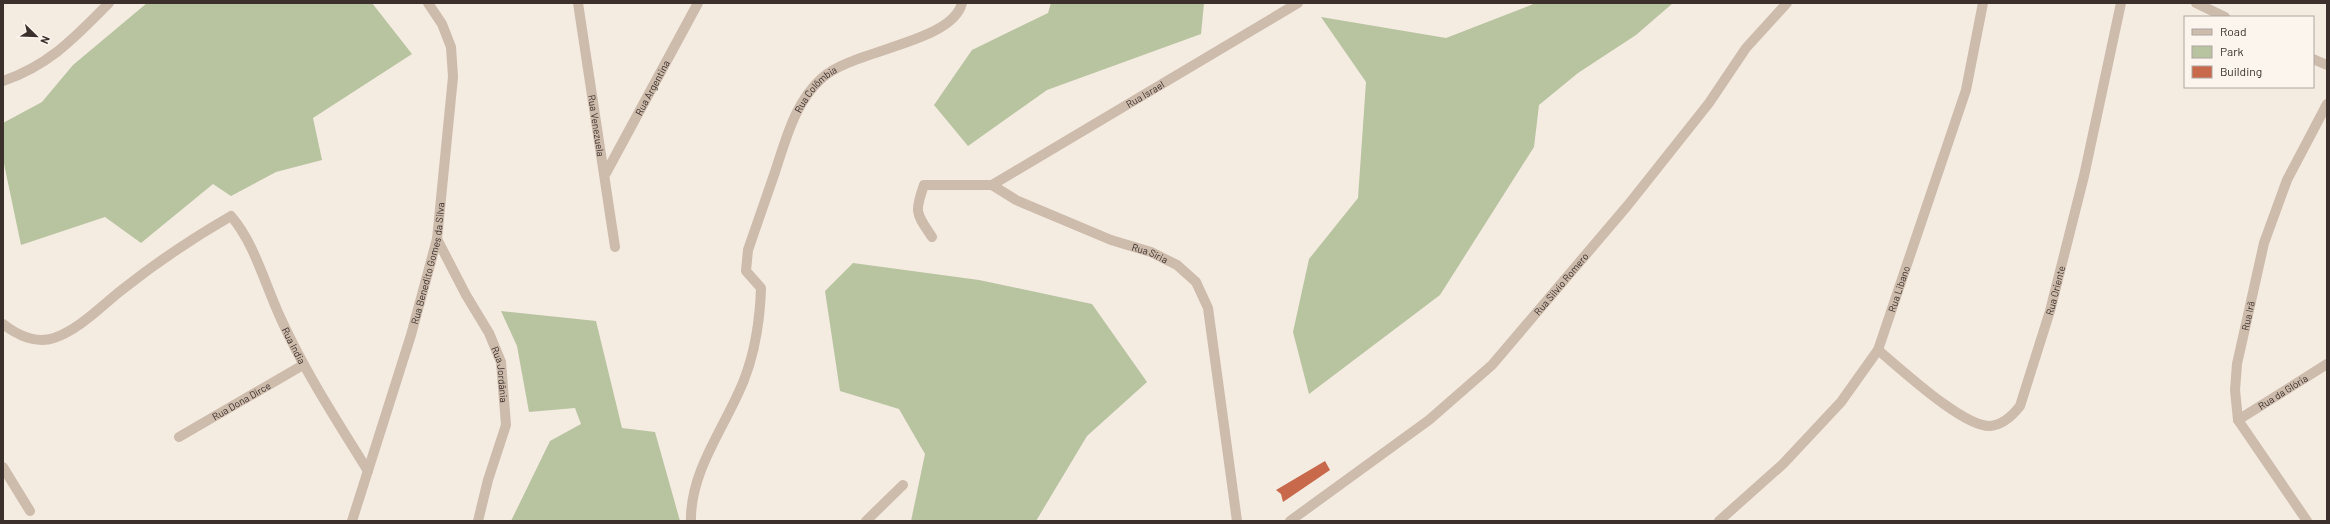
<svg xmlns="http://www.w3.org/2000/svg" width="2330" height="524" viewBox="0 0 2330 524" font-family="Barlow,sans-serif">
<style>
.green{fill:#b8c4a0}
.building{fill:#c8694b}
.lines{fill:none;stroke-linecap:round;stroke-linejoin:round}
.minor{stroke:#cdbbac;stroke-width:10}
.labels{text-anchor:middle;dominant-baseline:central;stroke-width:3.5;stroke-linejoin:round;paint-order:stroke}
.street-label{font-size:10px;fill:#3b302b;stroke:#fbf5ee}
</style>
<rect width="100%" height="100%" fill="#f4ebe1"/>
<path class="green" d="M147 3H372L412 54 313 118 322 160 276 172 231 196 213 184 141 243 105 217 21 245 3 159V123L42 102 73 65Z
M1051 3H1204L1201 34 1047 90 968 146 934 105 972 50 1048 13Z
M1536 3H1673L1636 35 1578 73 1539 105 1534 147 1440 295 1309 394 1293 332 1309 259 1358 198 1366 82 1321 17 1446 38Z
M853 263 979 280 1092 304 1147 382 1087 436 1036 521H911L925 454 899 409 840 391 825 291Z
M501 311 596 321 622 428 655 432 680 521H511L550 441 581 424 575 408 529 412 517 346Z"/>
<path class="building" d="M1325 461 1330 470 1283 502 1281 494 1276 490Z"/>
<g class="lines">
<g class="minor">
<path id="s1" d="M578 3 615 247"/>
<path d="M2196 3 2225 17"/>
<path d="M2313 59 2327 65"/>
<path d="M3 81C50 65 75 37 109 3"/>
<path id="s2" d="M606 173 698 3"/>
<path id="s3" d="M992 185 1298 3"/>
<path id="s4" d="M932 237C916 213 914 213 924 185H992L1016 200 1111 240 1151 252 1177 265 1196 282 1208 308 1237 521"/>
<path id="s5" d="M437 239 466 295 489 333 501 362 506 425 488 480 478 521"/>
<path id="s6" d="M3 324C17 335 36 344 54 338 80 329 101 306 123 289 157 262 193 238 231 216 255 244 265 285 281 319 305 372 337 421 368 471"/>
<path id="s7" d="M1878 350C1901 369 1963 427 1990 426 2003 425 2013 415 2020 406L2050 311 2084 176 2121 3"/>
<path id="s8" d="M2238 420 2327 364"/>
<path id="s9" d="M179 437 303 365"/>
<path d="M3 467 30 511"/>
<path id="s10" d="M352 521 411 335 437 239 453 77 451 47 442 24 428 3"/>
<path id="s11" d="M691 521C690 470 726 426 744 380 755 352 760 318 761 288L746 271 748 250C757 224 766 198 775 172 786 139 795 102 822 78 854 49 952 43 962 3"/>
<path d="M866 521 903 485"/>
<path id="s12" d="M1290 521 1429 420 1492 365 1628 205 1709 103 1746 48 1787 3"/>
<path id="s13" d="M1719 521 1783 464 1841 402 1878 350 1966 90 1983 3"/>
<path id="s14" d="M2307 521 2238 420 2235 390 2237 364 2264 243 2287 180 2327 104"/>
</g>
</g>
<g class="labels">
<g class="street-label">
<text stroke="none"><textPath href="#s2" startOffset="97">Rua Argentina</textPath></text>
<text stroke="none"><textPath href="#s11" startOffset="466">Rua Colômbia</textPath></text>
<text stroke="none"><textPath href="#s3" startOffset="178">Rua Israel</textPath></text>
<text stroke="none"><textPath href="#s1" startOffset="124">Rua Venezuela</textPath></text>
<text stroke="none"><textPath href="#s4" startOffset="297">Rua Síria</textPath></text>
<text stroke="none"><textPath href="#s10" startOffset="269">Rua Benedito Gomes da Silva</textPath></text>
<text stroke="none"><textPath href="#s12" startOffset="362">Rua Silvio Romero</textPath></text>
<text stroke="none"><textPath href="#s13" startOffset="299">Rua Libano</textPath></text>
<text stroke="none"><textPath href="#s7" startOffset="295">Rua Oriente</textPath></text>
<text stroke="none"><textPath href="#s14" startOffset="228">Rua Irã</textPath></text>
<text stroke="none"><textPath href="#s6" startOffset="415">Rua India</textPath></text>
<text stroke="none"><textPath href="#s5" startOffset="151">Rua Jordânia</textPath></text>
<text stroke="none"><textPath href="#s8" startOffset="53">Rua da Glória</textPath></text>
<text stroke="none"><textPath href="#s9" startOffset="72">Rua Dona Dirce</textPath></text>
</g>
</g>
<rect width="2330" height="524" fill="none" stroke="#3b302b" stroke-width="8"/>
<rect x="2184" y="16" width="130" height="72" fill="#fbf5ee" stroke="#aea6a0"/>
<rect x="2192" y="29" width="20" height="6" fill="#cdbbac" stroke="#aea6a0"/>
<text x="2220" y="36" font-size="12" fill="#3b302b">Road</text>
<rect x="2192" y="46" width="20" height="12" fill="#b8c4a0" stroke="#aea6a0"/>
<text x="2220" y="56" font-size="12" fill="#3b302b">Park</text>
<rect x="2192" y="66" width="20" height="12" fill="#c8694b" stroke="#aea6a0"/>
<text x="2220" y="76" font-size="12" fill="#3b302b">Building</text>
<g transform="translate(36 36) rotate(113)" stroke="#fbf5ee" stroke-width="3" paint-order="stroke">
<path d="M0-3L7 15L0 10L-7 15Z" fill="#3b302b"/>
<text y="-6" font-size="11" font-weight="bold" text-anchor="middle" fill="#3b302b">N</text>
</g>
</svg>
